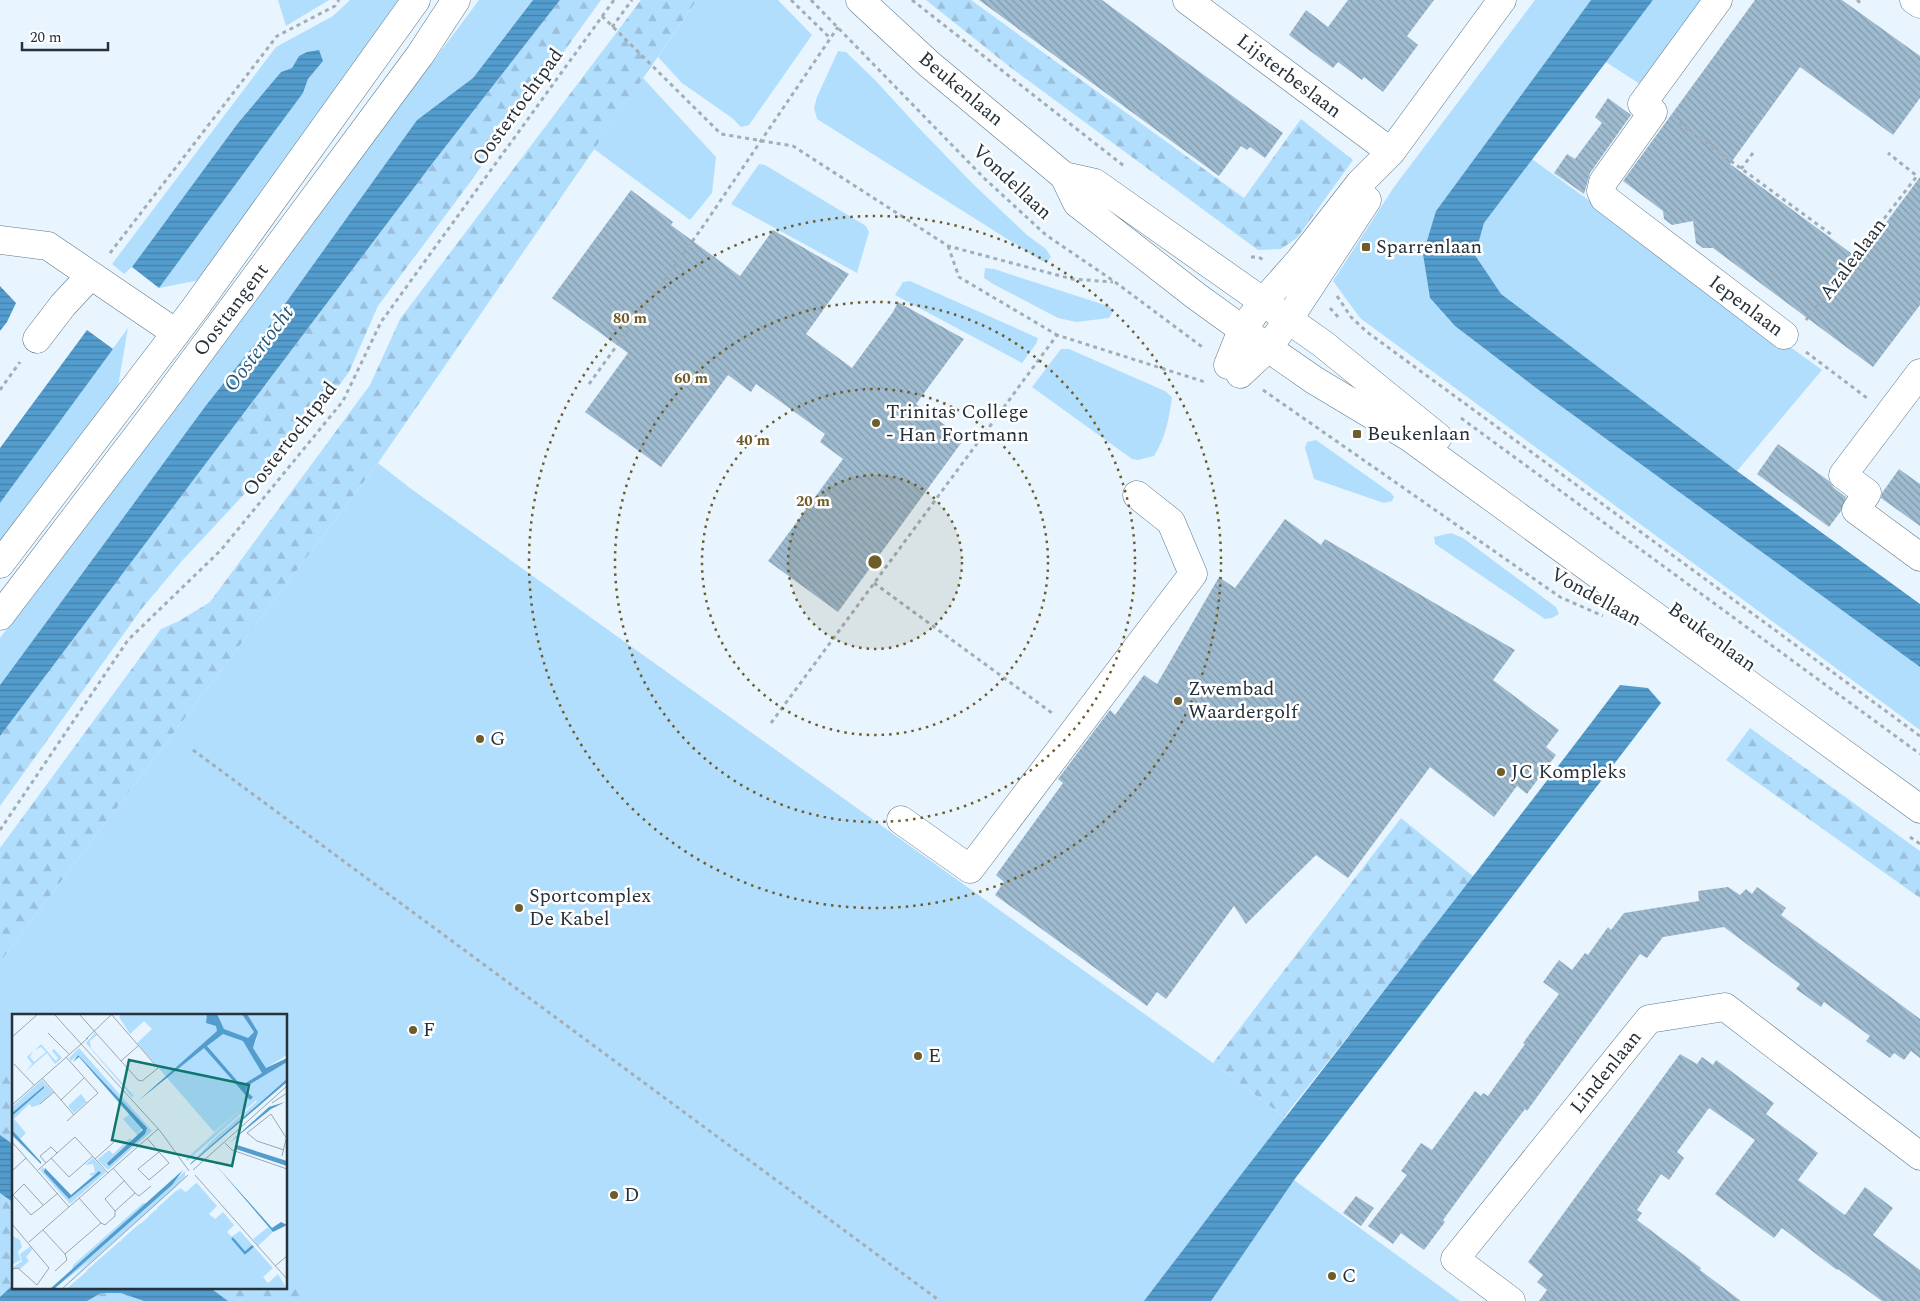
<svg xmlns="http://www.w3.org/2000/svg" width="1920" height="1301" viewBox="0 0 1920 1301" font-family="Spectral,serif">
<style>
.green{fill:#b2defe}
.forest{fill:url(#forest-firs)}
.water{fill:url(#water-rules)}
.building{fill:url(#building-back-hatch)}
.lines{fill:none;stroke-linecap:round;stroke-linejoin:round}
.minor-casing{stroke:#5c778a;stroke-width:29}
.major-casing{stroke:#5c778a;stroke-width:29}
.path{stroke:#a2aeb6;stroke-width:3;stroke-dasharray:4 4;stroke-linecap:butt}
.minor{stroke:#fff;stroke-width:28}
.major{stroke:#fff;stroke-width:28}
.ring{fill:none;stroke:#6e5d2b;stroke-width:2.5;stroke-dasharray:2.5 5}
.poi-dot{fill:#6e5d2b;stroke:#fff;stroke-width:2}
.labels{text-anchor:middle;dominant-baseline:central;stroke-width:5;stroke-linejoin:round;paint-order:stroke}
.street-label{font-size:20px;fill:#263139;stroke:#fff}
.poi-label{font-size:20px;fill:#263139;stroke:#fff;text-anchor:start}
.water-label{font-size:21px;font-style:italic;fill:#22587b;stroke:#fff}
.inset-river{fill:none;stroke:#539cce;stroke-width:2.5}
.inset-road{fill:none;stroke:#9ba7af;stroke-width:1}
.view{fill:#0f766e;fill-opacity:0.15;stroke:#0f766e;stroke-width:2.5}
.inset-edge{fill:none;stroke:#263139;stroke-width:2.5}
.centre{fill:#6e5d2b;stroke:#fff;stroke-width:2.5}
.ring-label{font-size:15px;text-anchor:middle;font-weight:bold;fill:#6e5d2b;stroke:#fff;stroke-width:5;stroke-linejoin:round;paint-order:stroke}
</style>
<defs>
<pattern id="forest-firs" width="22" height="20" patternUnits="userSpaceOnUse" patternTransform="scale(1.25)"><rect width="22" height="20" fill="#b2defe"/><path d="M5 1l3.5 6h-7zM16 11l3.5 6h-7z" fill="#99bfda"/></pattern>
<pattern id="water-rules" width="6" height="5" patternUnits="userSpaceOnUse" patternTransform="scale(1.25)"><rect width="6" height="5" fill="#539cce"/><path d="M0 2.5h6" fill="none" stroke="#4580a8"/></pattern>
<pattern id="building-back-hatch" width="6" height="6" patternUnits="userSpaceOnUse" patternTransform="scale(1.25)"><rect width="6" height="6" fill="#9fbbd0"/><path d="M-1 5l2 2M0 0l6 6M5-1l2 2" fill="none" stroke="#8199aa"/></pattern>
</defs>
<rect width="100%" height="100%" fill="#e9f5fe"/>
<path class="green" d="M278 0H329L286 26Z
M350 0H398L200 280 159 288 303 93 308 79 323 61 299 56 292 68 281 72 238 123 132 267 124 274 112 264 276 47 333 16Z
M479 0H533L473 78 417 120 267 329 207 404 0 685V638L367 146 414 87Z
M697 0H778L812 35 749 125 741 127 732 118 682 83 658 57Z
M1535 0H1591L1436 211 1430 298 1455 326 1536 388 1920 667V730L1360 318 1333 281 1394 187Z
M1653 0H1720L1652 92 1606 62Z
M838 51 846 52 876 81 918 127 972 183 1027 235 1046 249 1051 257 1048 261H1042L817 119 814 108 817 97Z
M643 78 716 157 712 193 690 220 594 149Z
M1532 159 1822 370 1737 471 1500 294 1475 254 1484 223Z
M759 164 765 165 866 226 869 232 857 273 731 204Z
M985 268 994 269 1111 307 1112 313 1109 318 1076 322 1058 318 993 284 984 278Z
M910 281 1038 338 1036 344 1022 363 895 295 903 282Z
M128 328 117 392 0 549V503Z
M1061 349H1069L1165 391 1172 397C1169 418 1166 437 1154 456L1138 460 1132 459 1032 387Z
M1316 440 1391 493 1394 497 1392 501 1384 503 1314 479 1305 448 1307 442Z
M378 463 410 488 1213 1063 1284 1117 1294 1180 1460 1301H0V1180L14 1188V1287H286V1015H14V1171L0 1161V962Z
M1451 533 1463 538 1556 607 1559 614 1552 618 1545 619 1435 544 1434 537Z"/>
<path class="forest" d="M560 0H601L468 185 378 306 349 372 316 417 181 562 143 607 0 806V736L435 160Z
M641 0H697L378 463 0 962V848L161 629 179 621 210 602 370 385 400 319Z
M926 0H971L1244 198 1301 119 1353 160 1297 238 1281 249 1258 250 1010 67Z
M1750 728 1920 851V898L1726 760Z
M1401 818 1474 877 1284 1117 1213 1063Z
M0 1072 14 1082V1145L0 1135Z
M0 1193 14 1203V1284L0 1297Z
M286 1282 312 1301H228L209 1287H286Z
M101 1293H121L144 1301H87Z"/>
<path class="water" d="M533 0H560L435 160 0 736V685L207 404 267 329 417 120 473 78Z
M1591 0H1653L1484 223 1475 255 1501 294 1737 471 1920 604V667L1536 388 1455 326 1430 298 1423 254 1436 211Z
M319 50 323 61 308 79 303 93 159 288 132 267 238 123 281 72 292 68 299 56 307 52Z
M0 286 16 303 7 322 0 331Z
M87 330 113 349 0 503V448Z
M1620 685 1648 688 1661 703 1294 1180 1211 1301H1144C1301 1095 1463 892 1620 685Z
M0 1135 14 1145V1203L0 1193Z
M14 1284V1287H209L228 1301H144L121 1293H101L87 1301H0V1297Z"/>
<path class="building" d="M979 0H1102L1283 133 1265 158 1250 147 1247 150 1241 146 1219 176Z
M1348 0H1434L1407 36 1418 45 1383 92 1364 77 1362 80 1338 62 1333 68 1289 35 1306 10 1328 27Z
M1755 0H1842L1920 56V98L1893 135 1800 67 1730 164 1859 259 1920 177V305L1873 367 1713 248H1703L1696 243 1693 221 1672 225 1664 219 1663 211 1623 181Z
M1608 98 1631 115 1590 173 1584 194 1554 173 1567 154 1575 159 1602 123 1595 117Z
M631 190 673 222 671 225 740 276 773 230 849 274 806 334 852 368 893 312 898 302 964 339 916 404 964 439 838 612 768 561 843 459 820 442 825 434 756 384 751 392 728 375 661 467 585 412 628 353 552 298Z
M1778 444 1829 481 1834 488 1846 497 1841 511 1829 527 1757 474Z
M1899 469 1920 484V526L1881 498 1882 493Z
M1285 519 1321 545 1325 539 1515 650 1493 680 1559 730 1546 747 1556 755 1527 794 1517 786 1494 817 1430 767 1348 878 1316 855 1246 924 1234 906 1166 999 1157 992 1147 1006 995 895 1004 882 996 875 1063 783 1058 779 1110 710 1115 715 1144 675 1157 684 1219 577 1235 588Z
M1728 887 1740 895 1746 889 1752 894 1757 887 1786 908 1781 915 1920 1019V1058L1911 1051 1904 1060 1894 1053 1890 1058 1866 1041 1870 1036 1824 1002 1821 1007 1796 989 1800 984 1724 927 1663 937 1647 958 1640 954 1527 1111 1525 1109 1506 1134 1443 1220 1445 1222 1424 1250 1401 1233 1393 1244 1368 1226 1407 1175 1401 1171 1421 1143 1432 1150 1475 1091 1481 1096 1483 1093 1488 1096 1525 1044 1523 1043 1559 994 1543 982 1559 960 1572 970 1585 953 1588 955 1608 927 1611 930 1624 913 1699 901 1698 891Z
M1680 1054 1697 1064 1702 1057 1713 1065 1716 1060 1774 1103 1766 1114 1818 1153 1798 1180 1838 1210 1845 1215 1865 1187 1893 1208 1873 1235 1920 1270V1301H1882L1838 1269 1837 1270 1782 1228 1774 1238 1715 1194 1755 1140 1709 1108 1677 1152 1684 1158 1669 1180 1661 1174 1637 1210 1642 1213 1637 1220 1701 1268 1700 1270 1741 1301H1539L1547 1290 1537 1282 1543 1275 1528 1262Z
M1356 1196 1374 1208 1361 1226 1343 1213Z"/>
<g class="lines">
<g class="minor-casing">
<path id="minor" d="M860 0 929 64 1064 176 1077 203 1196 296 1268 348 1314 380 1409 437 1920 809
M1187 0 1391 152
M1718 0 1642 104 1653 112 1603 182 1601 191 1604 198 1784 335
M1914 0 1920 4
M1064 176 1095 183 1323 344 1438 437
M0 240 48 246 176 333
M37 339 63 305 90 276
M1228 365 1242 330 1263 302 1300 260 1360 183 1391 152 1502 0
M1920 373 1843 475 1867 493 1856 510 1920 557
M1240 374 1268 348 1288 320 1367 200
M901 820 970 869 1193 574 1171 522 1137 495
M1511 1301 1455 1259 1649 1019 1725 1007 1920 1156"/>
</g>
<g class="major-casing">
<path id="major" d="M0 564 195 308 416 0
M0 616 163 402 420 55 456 0"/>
</g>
<path class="path" d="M791 0 830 38
M811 0 984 178 1046 235 1115 282 1205 349
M912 0 1124 166
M1857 0 1862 4
M602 16 721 134 793 146 948 246 1072 279 1113 282
M612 27 632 0
M1679 123 1832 235
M1741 169 1753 153
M948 246 959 277 1057 335
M110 253 277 36 335 6 339 0
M1251 257H1258L1264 260
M1337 296 1351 317 1367 332 1920 736
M1330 308 1339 318
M1806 320 1917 176 1888 153
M1806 352 1867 398
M589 384 704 225 838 27
M0 390 20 362
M1263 390 1560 597 1603 616
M1461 418 1920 754
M874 583 1052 713
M771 723 1057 335 1205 382
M193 750 940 1301
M0 830 128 640 221 550 343 401 381 322 614 0
M1910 837 1920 844"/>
<use href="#minor" class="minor"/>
<use href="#major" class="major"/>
</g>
<circle cx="875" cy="562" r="87" fill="#6e5d2b" fill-opacity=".12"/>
<g class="ring">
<circle cx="875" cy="562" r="87"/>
<circle cx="875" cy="562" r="173"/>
<circle cx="875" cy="562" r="260"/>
<circle cx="875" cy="562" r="346"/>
</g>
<g class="poi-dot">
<rect x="1361" y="242" width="10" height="10" rx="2.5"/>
<circle cx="876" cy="423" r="5"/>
<rect x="1352" y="429" width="10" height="10" rx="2.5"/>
<circle cx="1178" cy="701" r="5"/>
<circle cx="480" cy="739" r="5"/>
<circle cx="1501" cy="772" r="5"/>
<circle cx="519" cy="908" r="5"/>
<circle cx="413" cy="1030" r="5"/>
<circle cx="918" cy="1056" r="5"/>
<circle cx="614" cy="1195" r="5"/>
<circle cx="1332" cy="1276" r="5"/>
</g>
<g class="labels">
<g class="street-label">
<text transform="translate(1289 76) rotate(37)">Lijsterbeslaan</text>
<text transform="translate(961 89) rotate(40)">Beukenlaan</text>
<text transform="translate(518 107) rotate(-54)">Oostertochtpad</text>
<text transform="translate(1012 182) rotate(43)">Vondellaan</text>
<text transform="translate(1853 259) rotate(-53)">Azalealaan</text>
<text transform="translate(1746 306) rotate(37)">Iepenlaan</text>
<text transform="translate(231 310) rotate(-53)">Oosttangent</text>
<text transform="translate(290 439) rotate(-52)">Oostertochtpad</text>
<text transform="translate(1596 597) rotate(29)">Vondellaan</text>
<text transform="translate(1712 637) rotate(36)">Beukenlaan</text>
<text transform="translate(1606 1072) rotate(-51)">Lindenlaan</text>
</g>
<g class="poi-label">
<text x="1376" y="247">Sparrenlaan</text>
<text x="886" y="412">Trinitas College<tspan x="886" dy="23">- Han Fortmann</tspan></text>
<text x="1367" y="434">Beukenlaan</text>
<text x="1188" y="689">Zwembad<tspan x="1188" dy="23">Waardergolf</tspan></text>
<text x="490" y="739">G</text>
<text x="1511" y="772">JC Kompleks</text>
<text x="529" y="896">Sportcomplex<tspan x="529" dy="23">De Kabel</tspan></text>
<text x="423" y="1030">F</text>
<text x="928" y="1056">E</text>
<text x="624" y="1195">D</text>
<text x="1342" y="1276">C</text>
</g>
<g class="water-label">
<text transform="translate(259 349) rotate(-53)">Oostertocht</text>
</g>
</g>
<g transform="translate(12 1014)">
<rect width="275" height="275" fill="#e9f5fe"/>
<path d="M110 0H275V41L254 54 241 34 245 24 238 28 253 57 275 46V66L248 90 234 77 240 85 202 118 125 29 140 15 132 7 118 20 107 3ZM67 34 140 117 96 156 85 146 97 136 101 140 118 124 120 127 95 149 134 117 66 41 59 47 57 44ZM30 66 41 78 27 91 20 93 17 90 2 105 14 119 8 125 0 116V102L33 73 0 99V93ZM69 80 75 88 62 99 56 92ZM118 100 130 114 126 122 111 105ZM81 144 94 158 58 190 28 156 31 153 57 185 87 157 80 162 77 160 83 158 81 150 73 151ZM173 157V163L164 173 49 275 79 246 42 275ZM185 169 205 192 197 200 203 205 211 198 222 211 214 218 219 223 228 217 261 254 251 263 256 269 266 260 275 275H55L169 174 174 179ZM256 213 261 218 246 232 241 225ZM1 222 8 226 10 233 6 238 9 246 1 250Z" fill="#b2defe"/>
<path d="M158 0H167L191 26 199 22 187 32ZM179 1 182 11 191 12 197 19 191 24 175 6ZM83 19 85 21 78 27 79 34 122 82 120 83 74 29ZM29 30 44 47 46 44 40 37 42 35 50 44 43 50 35 39 13 58 20 50 15 43 21 37 18 43 22 48 34 38 29 33 23 36ZM192 34 238 85 240 83 234 74 237 71 248 83 175 147 174 145 236 88 190 36ZM275 61 248 90 178 150 203 124ZM184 169 203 191 195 199 200 206 198 209 167 175 174 178ZM165 176 201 217 197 236 188 243 145 194ZM131 189H135L60 256 61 251ZM143 196 187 245 190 253 184 275H152L136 258 149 248 132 227 137 202ZM211 200 221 212 215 218 220 223 199 239 205 216 199 210ZM127 210 132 216 129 230 120 238 109 226ZM108 227 118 239 85 270 74 257ZM19 232 20 236 14 243 17 247 8 255 0 254 10 247 8 240ZM245 239 259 254 250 263 254 272 265 264 275 275H216L211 269ZM125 248 148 275H94L108 263ZM193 254 212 275H188ZM73 259 87 275H54Z" fill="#b2defe"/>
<path d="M195 0H205L212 15 236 24 242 18 230 0H235L246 18 241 34 254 54 275 44V48L235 72 234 77 241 83 238 86 192 34 126 87 205 17 204 12 194 9ZM211 20 231 27 250 59 232 70 227 69 195 32ZM66 41 135 114 133 120 97 152 95 149 131 116 67 43 61 48ZM275 65V68L178 151 179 149ZM32 72V74L0 102V99ZM273 88 259 95 217 129 257 93ZM0 116 29 148V150L0 121ZM225 131 275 147V152L224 135ZM202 149 260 214 269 208 275 211 261 218ZM33 154 59 181 87 157 89 159 57 185 32 158ZM171 156 160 171 42 275H38Z" fill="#539cce" fill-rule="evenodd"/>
<path class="inset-river" d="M220 224 233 239 241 232"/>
<path class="inset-road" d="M42 0 149 118 177 157M67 0 126 66 130 67 146 54 99 0M36 19 57 40M0 23 26 0M74 25 100 0M54 43 86 79 55 107M109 47 126 32M2 50 22 71M30 64 62 101M49 86 72 64M260 89 275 79M28 90 42 78M0 91 76 24M135 124 147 138 157 149 137 166 126 155 147 138M0 128 57 193M213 129 220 136 275 155M272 136 245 127 235 119 259 100 275 125M270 142 274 125M39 144 57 163 81 142M83 145 102 128M34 149 28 142 39 133 45 139M101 154 123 179 103 197 93 185 112 167M26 156 63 123 96 159M181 156 275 72M0 157 14 144M183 161 275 265M123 179 127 182 139 172M67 184 89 209M31 191 12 170 1 181 19 201 28 194 46 179M0 210 37 254 25 271 6 254 0 255M31 216 53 240M17 228 146 115M53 240 89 209 93 211 103 202V197M263 252 275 242M43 257 55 246 53 240M50 275 176 161"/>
<path class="view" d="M117 46 237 71 220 152 100 126Z"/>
<rect width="275" height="275" class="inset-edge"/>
</g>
<circle cx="875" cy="562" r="8" class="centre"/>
<g class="ring-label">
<text x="630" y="323">80 m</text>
<text x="691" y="383">60 m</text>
<text x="753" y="445">40 m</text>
<text x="813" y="506">20 m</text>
</g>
<path d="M22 42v8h86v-8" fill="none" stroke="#263139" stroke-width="2.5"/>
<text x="30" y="42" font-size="15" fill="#263139" stroke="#ffffff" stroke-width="4" paint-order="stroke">20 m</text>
</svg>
